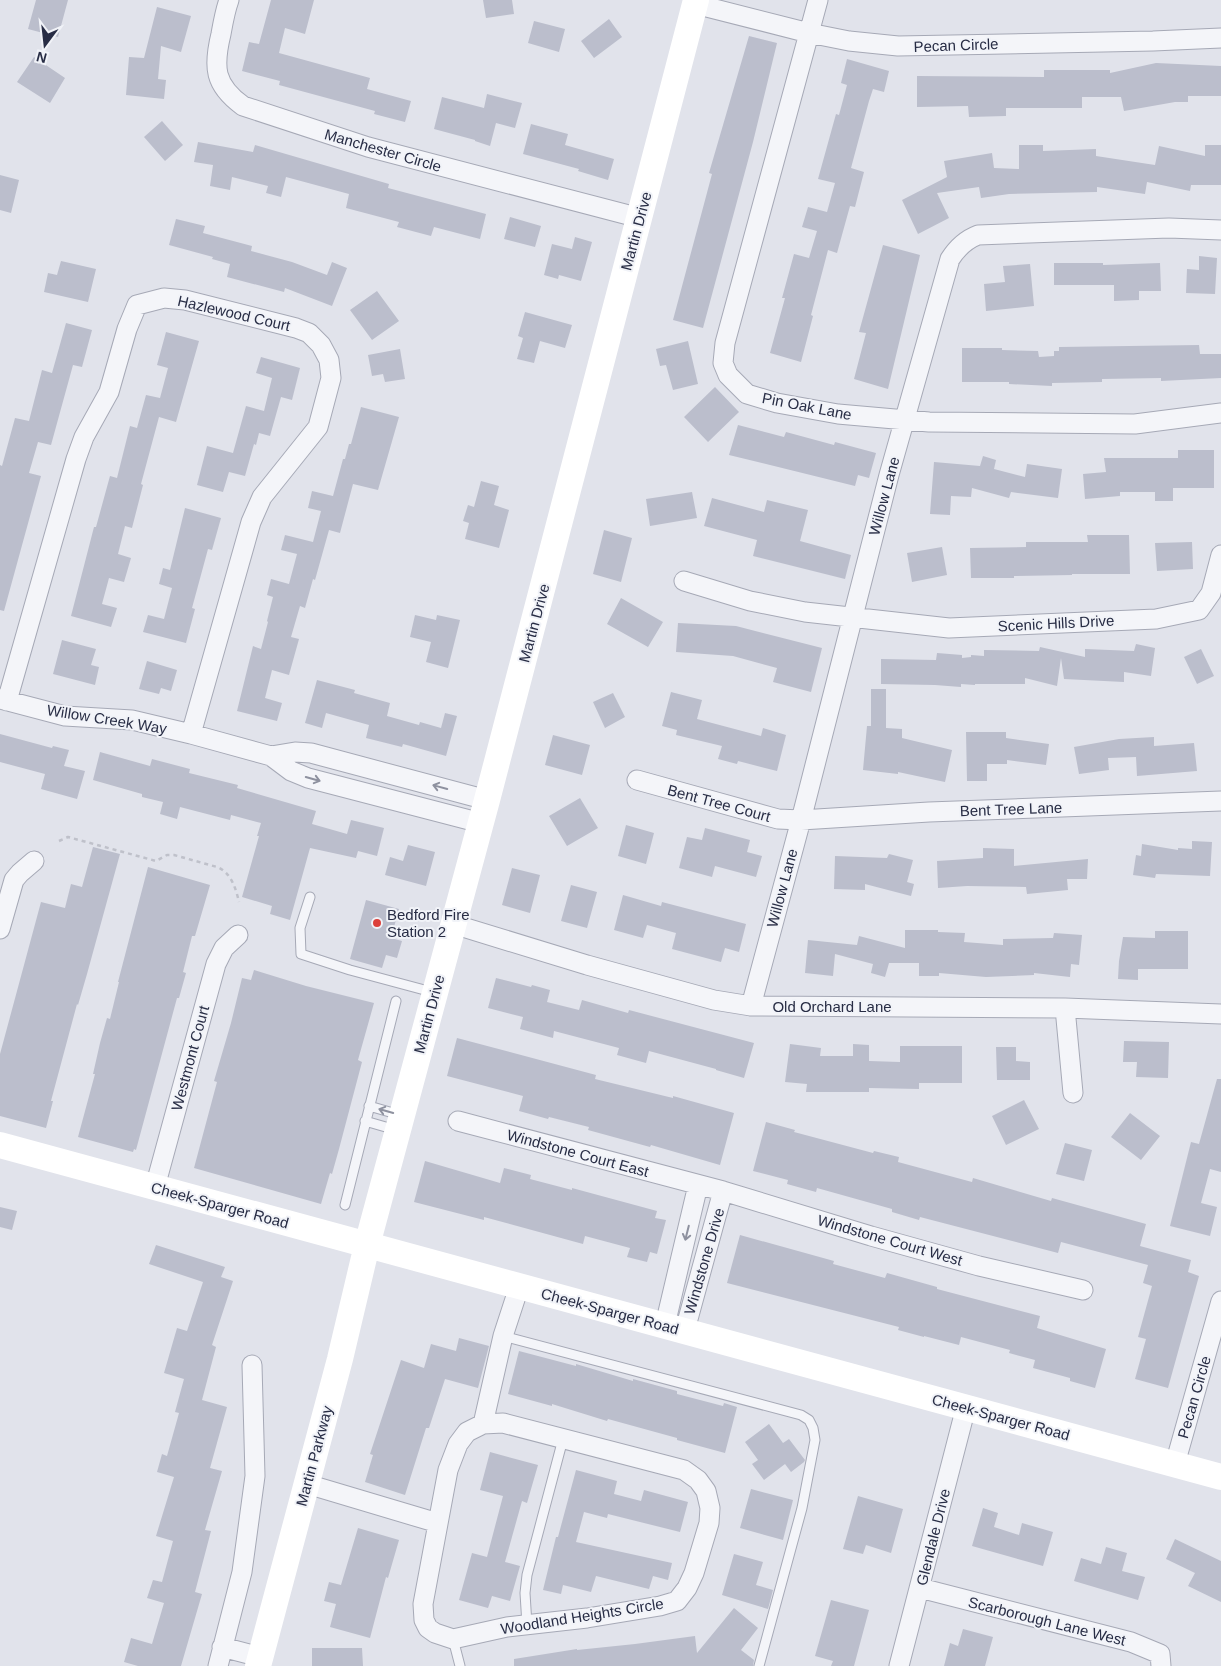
<svg xmlns="http://www.w3.org/2000/svg" width="1221" height="1666" viewBox="0 0 1221 1666" font-family="Helvetica,sans-serif">
<style>
.building{fill:#bbbecc}
.lines{fill:none;stroke-linecap:round;stroke-linejoin:round}
.lane-casing{stroke:#a6a9b6;stroke-width:11}
.street-casing{stroke:#a6a9b6;stroke-width:21}
.path{stroke:#bfc1ca;stroke-width:2.5;stroke-dasharray:4 4;stroke-linecap:butt}
.lane{stroke:#f4f5f9;stroke-width:9}
.street{stroke:#f4f5f9;stroke-width:19}
.secondary{stroke:#fff;stroke-width:26}
.oneway{stroke:#8e919f}
.poi-dot{fill:#dc403b;stroke:#f1f3f8;stroke-width:2}
.labels{text-anchor:middle;dominant-baseline:central;stroke-width:4;stroke-linejoin:round;paint-order:stroke}
.street-label{font-size:15px;fill:#282d45;stroke:#f1f3f8}
.poi-label{font-size:15px;fill:#282d45;stroke:#f1f3f8;text-anchor:start}
</style>
<rect width="100%" height="100%" fill="#e1e3eb"/>
<path class="building" d="M36 0H68L58 37 28 29Z
M271 0H314L305 34 285 28 279 53 370 78 367 89 411 101 405 122 374 114 375 111 279 85 280 81 242 71 249 42 259 44Z
M483 0H512L514 14 486 18Z
M157 7 191 16 181 52 161 46 158 79 166 80 164 99 126 95 129 57 144 58Z
M609 19 622 37 594 58 581 41Z
M534 21 565 29 559 52 528 43Z
M749 36 777 43 753 142 703 328 673 320 712 174 709 173Z
M34 57 65 78 50 103 17 82Z
M847 59 889 71 884 92 873 89 869 101 851 168 864 172 855 207 850 206 837 253 828 250 811 315 813 316 801 362 770 353 785 298H782L794 254 809 258 817 231 802 227 808 207 827 212 835 183 818 179 836 114 839 115 847 85 841 83Z
M1156 63 1221 66V96H1188V102H1175L1124 111 1121 97H1082V108H1006V116L969 117 968 106 917 107V76L1044 77V70H1110V73Z
M487 94 522 103 515 128 496 123 490 146 475 141V140L434 129 442 97 484 108Z
M162 121 183 145 165 161 144 137Z
M531 124 568 134 565 145 614 159 608 180 578 171 579 169 523 154Z
M198 142 253 152 255 145 389 184 388 188 486 214 480 239 434 227 431 236 397 227 399 222 346 208 349 194 286 177 281 197 266 193 268 186 232 177 230 190 210 186 213 165 194 162Z
M1019 145H1043V151L1096 149V156L1155 165 1159 146 1205 156V145H1221V185H1191L1190 191 1147 182 1145 194 1097 187V192L1009 194 981 198 979 187 937 193 949 218 918 234 902 200 947 177 944 161 992 153 994 168 1019 169Z
M0 175 19 180 11 213 0 210Z
M510 217 541 226 535 247 504 239Z
M176 219 205 226 203 233 252 246 251 251 292 262 327 275 332 262 347 268 332 306 285 288 284 292 227 277 230 264 212 259 213 257 169 245Z
M575 237 592 242 581 281 559 275 558 279 544 275 552 244 572 249Z
M883 245 920 255 888 389 854 379 866 333 859 332Z
M1199 256 1217 258 1215 294 1186 293 1187 269 1199 270Z
M61 261 96 269 88 302 44 292 48 273 57 275Z
M1054 263H1103V265L1160 263 1161 291H1139V300L1114 301V285H1054Z
M1030 264 1034 306 986 311 984 284 1005 282 1003 266Z
M377 291 399 321 372 340 350 310Z
M525 312 572 325 565 348 540 341 534 363 517 359 523 338 518 336Z
M66 323 92 330 82 367 73 365 51 445 38 442 29 473 41 476 4 611 0 610V465L2 466 15 418 29 421 42 370 52 373Z
M166 332 199 341 176 422 159 417 141 484 143 485 132 528 125 526 118 554 131 558 124 582 109 578 102 604 117 608 111 627 71 616 94 527H96L110 476 117 478 130 426 137 428 146 395 160 398 168 368 157 365Z
M688 341 698 384 673 390 666 365 660 366 656 349Z
M1199 345 1200 354H1221V378L1161 381V378L1102 379V382L1052 383V386L1009 384V382H962V348H1002V350L1038 351 1039 357 1054 356V351H1059V347Z
M400 349 405 379 385 382 383 374 372 376 368 355Z
M261 357 300 368 292 400 281 397 270 436 259 433 256 445 254 444 245 476 229 472 223 492 197 485 207 446 233 453 246 406 264 411 272 378 256 373Z
M715 387 739 412 708 442 684 417Z
M361 407 399 417 378 490 353 484 340 533 329 530 315 580 313 579 305 608 300 606 291 637 299 639 289 675 272 670 265 698 282 703 277 721 237 711 253 646 261 649 268 622 267 621 273 597 267 595 271 579 289 584 297 554 281 550 285 535 313 542 321 511 308 508 312 491 333 496 343 459H345L349 444H351Z
M738 425 784 437 786 432 834 445 835 442 876 453 869 478 858 475 855 486 729 455Z
M1178 450H1214V488H1173V501H1155V492H1120V496L1085 499 1083 474 1106 472 1104 458H1178Z
M983 456 996 460 994 469 1025 477 1027 464 1062 469 1058 498 1011 492 1009 498 972 488 971 497 951 496 950 515 930 514 934 462 980 466Z
M481 481 499 486 494 505 509 510 499 548 465 539 469 523 463 521 468 505 474 507Z
M692 492 697 518 650 526 646 499Z
M712 498 764 512 767 500 808 510 800 541 851 555 845 579 753 556 757 540 704 526Z
M185 508 221 518 212 550 208 549 192 608 195 609 186 643 143 632 148 615 164 619 172 588 159 584 163 568 170 570Z
M604 530 632 538 621 582 593 574Z
M1087 535H1129L1130 574H1072V575L1014 576V578H971L970 548 1026 547V542H1088Z
M1192 542 1193 569 1157 571 1155 543Z
M942 547 947 575 912 582 907 553Z
M621 598 663 622 648 647 607 624Z
M415 615 436 620 437 615 460 620 448 668 426 662 431 642 410 637Z
M678 623 736 626 822 648 811 692 773 682 777 668 733 656 676 652Z
M62 640 96 649 91 665 99 667 95 685 53 674Z
M1136 644 1155 648 1151 676 1124 672V682L1064 679 1061 658 1057 686 1025 678V684H975V685L961 684V687L935 685 881 684V659L936 660 937 653 962 655V658L971 657V655L984 656V650L1039 651 1040 647 1085 657V649L1134 651Z
M1201 649 1214 676 1197 684 1184 657Z
M147 661 177 670 171 691 161 688 159 694 139 689Z
M317 680 355 690 354 693 390 703 387 716 419 725 420 722 441 728 445 713 457 716 446 756 403 744 402 747 366 738 369 725 326 713 322 728 305 723Z
M871 689H886V728L902 729V738L952 750 945 782 898 772V774L863 770 867 726H871Z
M671 692 702 700 697 719 761 736 763 728 786 735 777 771 738 761 737 764 718 759 722 746 676 735 677 730 662 726Z
M613 693 625 717 605 728 593 702Z
M966 732H1006V738L1049 744 1046 765 1007 760V764H987V781H967Z
M0 734 52 748 53 746 69 750 64 766 85 771 77 799 41 789 45 774 0 762Z
M553 735 590 745 582 775 545 765Z
M1154 737V746L1194 743 1197 771 1137 776 1136 757 1108 758 1109 770 1079 774 1074 747 1119 739Z
M100 752 150 766 152 759 190 769 189 773 238 785 237 788 316 811 312 824 347 834 351 820 384 828 377 856 358 851 356 858 310 848 290 920 270 914 272 906 242 897 259 836H257L261 823 231 815 230 820 180 807 177 819 160 814 163 802 142 797V794L93 780Z
M580 798 598 828 567 846 549 816Z
M626 825 654 833 646 864 618 856Z
M705 828 750 840 747 852 762 856 756 877 715 866 712 877 679 868 687 837 702 840Z
M1192 841 1212 842 1210 876 1156 874 1155 878 1133 875 1136 855 1141 856 1142 844 1178 850V848L1192 849Z
M408 845 435 852 426 886 385 875 390 857 403 861Z
M93 847 120 854 87 974 78 1005 77 1004 51 1101H53L46 1128 0 1116V1054L41 902 65 908 71 884 82 887Z
M983 848 1014 849V866L1088 859 1087 879H1067L1068 890 1027 894 1026 887 967 886 938 888 937 861 983 858Z
M889 854 913 860 907 882 914 884 911 896 865 884V890L834 889 835 856 887 858Z
M148 867 210 885 195 936H192L183 972 186 973 179 998H177L136 1150 134 1149 133 1152 78 1137 95 1074H93L100 1043 107 1018 110 1019 119 982H118Z
M512 868 540 875 530 913 502 905Z
M571 885 597 892 587 928 561 921Z
M623 895 661 906 662 902 746 924 739 952 725 948 721 962 672 949 676 933 647 925 643 938 614 930Z
M366 900 399 909 391 938 402 941 397 958 386 955 382 968 350 959Z
M905 930H938V932L965 933 964 942 1003 945V939L1053 938 1054 933 1082 935 1079 965 1071 964 1070 977 1034 973V975L986 977 939 973V976H919V963H889L885 977 871 973 873 964 835 954 833 976 805 973 808 940 857 945 859 936 905 948Z
M1155 931H1188V969H1138V980L1118 979 1119 961 1123 937 1155 938Z
M254 970 306 986 374 1003 358 1060 362 1062 339 1149 332 1174 330 1173 321 1204 194 1168 217 1082 214 1081 231 1023 242 978 251 980Z
M496 978 531 987 532 985 550 990 547 1002 579 1010 582 1000 628 1013 629 1010 754 1043 744 1078 716 1070V1069L649 1051 646 1063 617 1055 619 1048 554 1031 553 1038 520 1029 523 1017 488 1008Z
M457 1038 596 1075 595 1079 673 1098V1096L734 1113 720 1165 651 1145 650 1147 588 1130 589 1127 549 1117 548 1119 519 1111 523 1096 447 1076Z
M1124 1041 1169 1042 1168 1078 1136 1077 1137 1062H1123Z
M790 1044 821 1048 820 1056H853V1044L869 1045V1061L900 1062V1046H962V1083H919V1089L869 1088V1092H806L807 1084 785 1082Z
M996 1047H1016V1061L1030 1062V1080H997Z
M1217 1079H1221V1172L1210 1169 1201 1203 1217 1207 1210 1236 1170 1226 1191 1142 1199 1144Z
M1024 1100 1039 1129 1006 1145 992 1116Z
M1130 1113 1160 1136 1141 1160 1111 1137Z
M766 1122 795 1130 794 1132 873 1153 874 1151 899 1157 898 1162 972 1182 973 1178 1051 1201 1052 1198 1146 1224 1140 1246 1191 1260 1188 1272 1199 1276 1168 1388 1135 1379 1146 1339 1138 1337 1152 1286 1143 1283 1148 1265 1061 1242 1058 1253 920 1217 919 1220 892 1212V1209L817 1188 816 1192 787 1184 788 1180 753 1171Z
M1065 1143 1092 1150 1084 1181 1056 1174Z
M425 1161 500 1183 504 1168 531 1175 530 1179 572 1190V1188L657 1211 655 1218 666 1220 657 1254 650 1252 647 1262 627 1257 630 1248 585 1236 583 1244 484 1217V1220L414 1202Z
M0 1207 17 1211 12 1230 0 1227Z
M740 1235 834 1261 833 1264 885 1278 887 1273 937 1287V1289L1040 1316 1037 1328 1106 1349 1095 1388 1070 1381V1378L1033 1368 1035 1360 1009 1353 1010 1350 961 1337 959 1345 924 1336V1337L898 1330 899 1327 727 1283Z
M156 1245 225 1267 221 1277 233 1281 212 1345 216 1347 202 1400 227 1407 210 1468 222 1471 205 1530 211 1531 195 1592 202 1594 181 1666H138L124 1662 131 1638 152 1644 164 1603 147 1598 153 1580 162 1582 173 1541 156 1536 174 1477 157 1472 162 1454 167 1456 179 1413 175 1412 184 1379 164 1373 177 1328 187 1331 203 1282 149 1264Z
M459 1338 489 1346 478 1388 445 1379 429 1428H426L405 1495 365 1482 373 1455 370 1454 401 1360 424 1368 431 1344 456 1351Z
M519 1351 576 1366V1364L633 1381V1379L677 1391V1394L723 1406 724 1403 737 1407 725 1453 677 1440V1438L608 1419 607 1421 552 1404V1406L508 1394Z
M769 1424 783 1443 789 1439 805 1460 804 1462 791 1472 785 1464 764 1480 752 1464 758 1460 745 1442Z
M490 1452 538 1465 527 1503 522 1501 505 1562 520 1566 510 1601 492 1596 488 1608 459 1600 472 1553 487 1557 503 1496 480 1490Z
M576 1470 617 1481 614 1494 641 1501 644 1490 688 1502 680 1532 608 1514 607 1518 584 1512 576 1542 672 1563 668 1580 653 1576 649 1589 596 1576 591 1592 563 1585 561 1594 543 1590 556 1537H558Z
M751 1489 793 1500 783 1540 740 1528Z
M858 1496 903 1509 891 1553 866 1545 863 1554 843 1549Z
M983 1508 998 1513 994 1527 1019 1535 1022 1523 1053 1532 1043 1566 972 1546Z
M358 1528 399 1540 388 1578 386 1577 370 1638 330 1627 336 1604 324 1601 329 1582 341 1585Z
M1175 1539 1221 1561V1602L1188 1586 1195 1573 1166 1559Z
M1106 1547 1127 1553 1122 1571 1145 1577 1138 1600 1074 1581 1081 1558 1101 1564Z
M734 1554 763 1562 756 1585 773 1590 768 1609 722 1595Z
M831 1600 869 1610 854 1666H831L833 1661 815 1656Z
M734 1608 758 1628 741 1650 754 1660 753 1666H514V1659L577 1649V1650L635 1644 695 1636 697 1653Z
M963 1629 993 1637 985 1666H944L950 1643 958 1646Z
M312 1648H362L363 1666H312Z"/>
<g class="lines">
<g class="lane-casing">
<path id="lane" d="M310 897 300 928 301 954 350 970 432 992
M369 1106 400 1115
M365 1121 396 1130
M345 1205 396 1001
M503 1336 801 1415 809 1420 813 1428 815 1440 802 1508 759 1666
M527 1625 525 1593 527 1575 563 1439
M453 1639 460 1666"/>
</g>
<g class="street-casing">
<path id="street" d="M229 0C225 11 223 23 221 34 213 67 214 85 243 106L368 147 640 218
M818 0 725 343 723 363 728 375 747 394 777 403 838 414 929 422 1135 424 1221 413
M695 4 809 33 849 41 898 46 1153 41 1221 38
M684 581 750 601 805 612 949 628 1156 619 1199 610 1211 593 1221 555
M0 699 65 716 132 720 191 734 271 756 291 771 308 778 481 823
M7 701 76 459 84 437 109 392 127 329 137 305 164 298 185 300 296 328 309 333 321 345 329 360 331 378 318 427 262 497 251 522 191 734
M271 756 295 752 311 753 487 800
M637 780 778 819 801 820 929 812 1221 801
M453 924 587 965 714 1000 751 1006 1065 1008 1221 1014
M0 929 14 880 20 873 34 861
M751 1006 801 820 889 475 950 259C957 248 965 240 978 235L1169 228 1221 230
M1065 1008 1073 1093
M458 1121 723 1191 871 1236 979 1266 1083 1290
M155 1187 216 964 224 948 238 935
M665 1325 698 1185
M685 1330 723 1191
M503 1423 684 1470 698 1480 706 1491 710 1508 709 1523 694 1573 687 1588 677 1601 660 1606 587 1618 507 1627 453 1639 435 1633 428 1628 424 1620 423 1604 448 1470 458 1444 467 1432 483 1424Z
M483 1424 503 1336 519 1287
M1175 1464 1221 1301
M307 1484 438 1523
M920 1588 1131 1642 1160 1654 1161 1666
M222 1647 260 1657
M218 1666 242 1572 255 1476 252 1365
M899 1666 966 1407"/>
</g>
<path class="path" d="M59 841 68 837 156 861 167 855H174L217 867C231 872 236 889 239 902"/>
<use href="#lane" class="lane"/>
<use href="#street" class="street"/>
<path class="secondary" d="M0 1145 1221 1477
M258 1666 340 1359 367 1245 487 800 696 0"/>
</g>
<defs><path id="oneway-shaft" d="M-6 0H5M1.5-3L5.5 0L1.5 3" fill="none" stroke-width="1.6" stroke-linecap="round" stroke-linejoin="round" transform="scale(1.25)"/></defs>
<g class="oneway">
<use href="#oneway-shaft" transform="translate(313 779) rotate(16)"/>
<use href="#oneway-shaft" transform="translate(440 787) rotate(-165)"/>
<use href="#oneway-shaft" transform="translate(386 1111) rotate(-164)"/>
<use href="#oneway-shaft" transform="translate(687 1233) rotate(104)"/>
</g>
<circle class="poi-dot" cx="377" cy="923" r="5"/>
<g class="labels">
<g class="street-label">
<text transform="translate(956 45) rotate(-2)">Pecan Circle</text>
<text transform="translate(383 150) rotate(16)">Manchester Circle</text>
<text transform="translate(636 231) rotate(-75)">Martin Drive</text>
<text transform="translate(234 313) rotate(13)">Hazlewood Court</text>
<text transform="translate(807 406) rotate(11)">Pin Oak Lane</text>
<text transform="translate(884 496) rotate(-75)">Willow Lane</text>
<text transform="translate(534 623) rotate(-75)">Martin Drive</text>
<text transform="translate(1056 623) rotate(-3)">Scenic Hills Drive</text>
<text transform="translate(107 719) rotate(9)">Willow Creek Way</text>
<text transform="translate(719 803) rotate(15)">Bent Tree Court</text>
<text transform="translate(1011 809) rotate(-2)">Bent Tree Lane</text>
<text transform="translate(782 888) rotate(-75)">Willow Lane</text>
<text x="832" y="1006">Old Orchard Lane</text>
<text transform="translate(429 1014) rotate(-75)">Martin Drive</text>
<text transform="translate(190 1058) rotate(-75)">Westmont Court</text>
<text transform="translate(578 1153) rotate(15)">Windstone Court East</text>
<text transform="translate(220 1205) rotate(15)">Cheek-Sparger Road</text>
<text transform="translate(890 1240) rotate(16)">Windstone Court West</text>
<text transform="translate(704 1261) rotate(-74)">Windstone Drive</text>
<text transform="translate(610 1311) rotate(15)">Cheek-Sparger Road</text>
<text transform="translate(1194 1397) rotate(-74)">Pecan Circle</text>
<text transform="translate(1001 1417) rotate(15)">Cheek-Sparger Road</text>
<text transform="translate(314 1456) rotate(-75)">Martin Parkway</text>
<text transform="translate(933 1537) rotate(-76)">Glendale Drive</text>
<text transform="translate(582 1616) rotate(-9)">Woodland Heights Circle</text>
<text transform="translate(1047 1621) rotate(14)">Scarborough Lane West</text>
</g>
<g class="poi-label">
<text x="387" y="914">Bedford Fire<tspan x="387" dy="17">Station 2</tspan></text>
</g>
</g>
<g transform="translate(45 45) rotate(195)" stroke="#f1f3f8" stroke-width="4" paint-order="stroke">
<path d="M0-4L9 19L0 12L-9 19Z" fill="#282d45"/>
<text y="-8" font-size="14" font-weight="bold" text-anchor="middle" fill="#282d45">N</text>
</g>
</svg>
